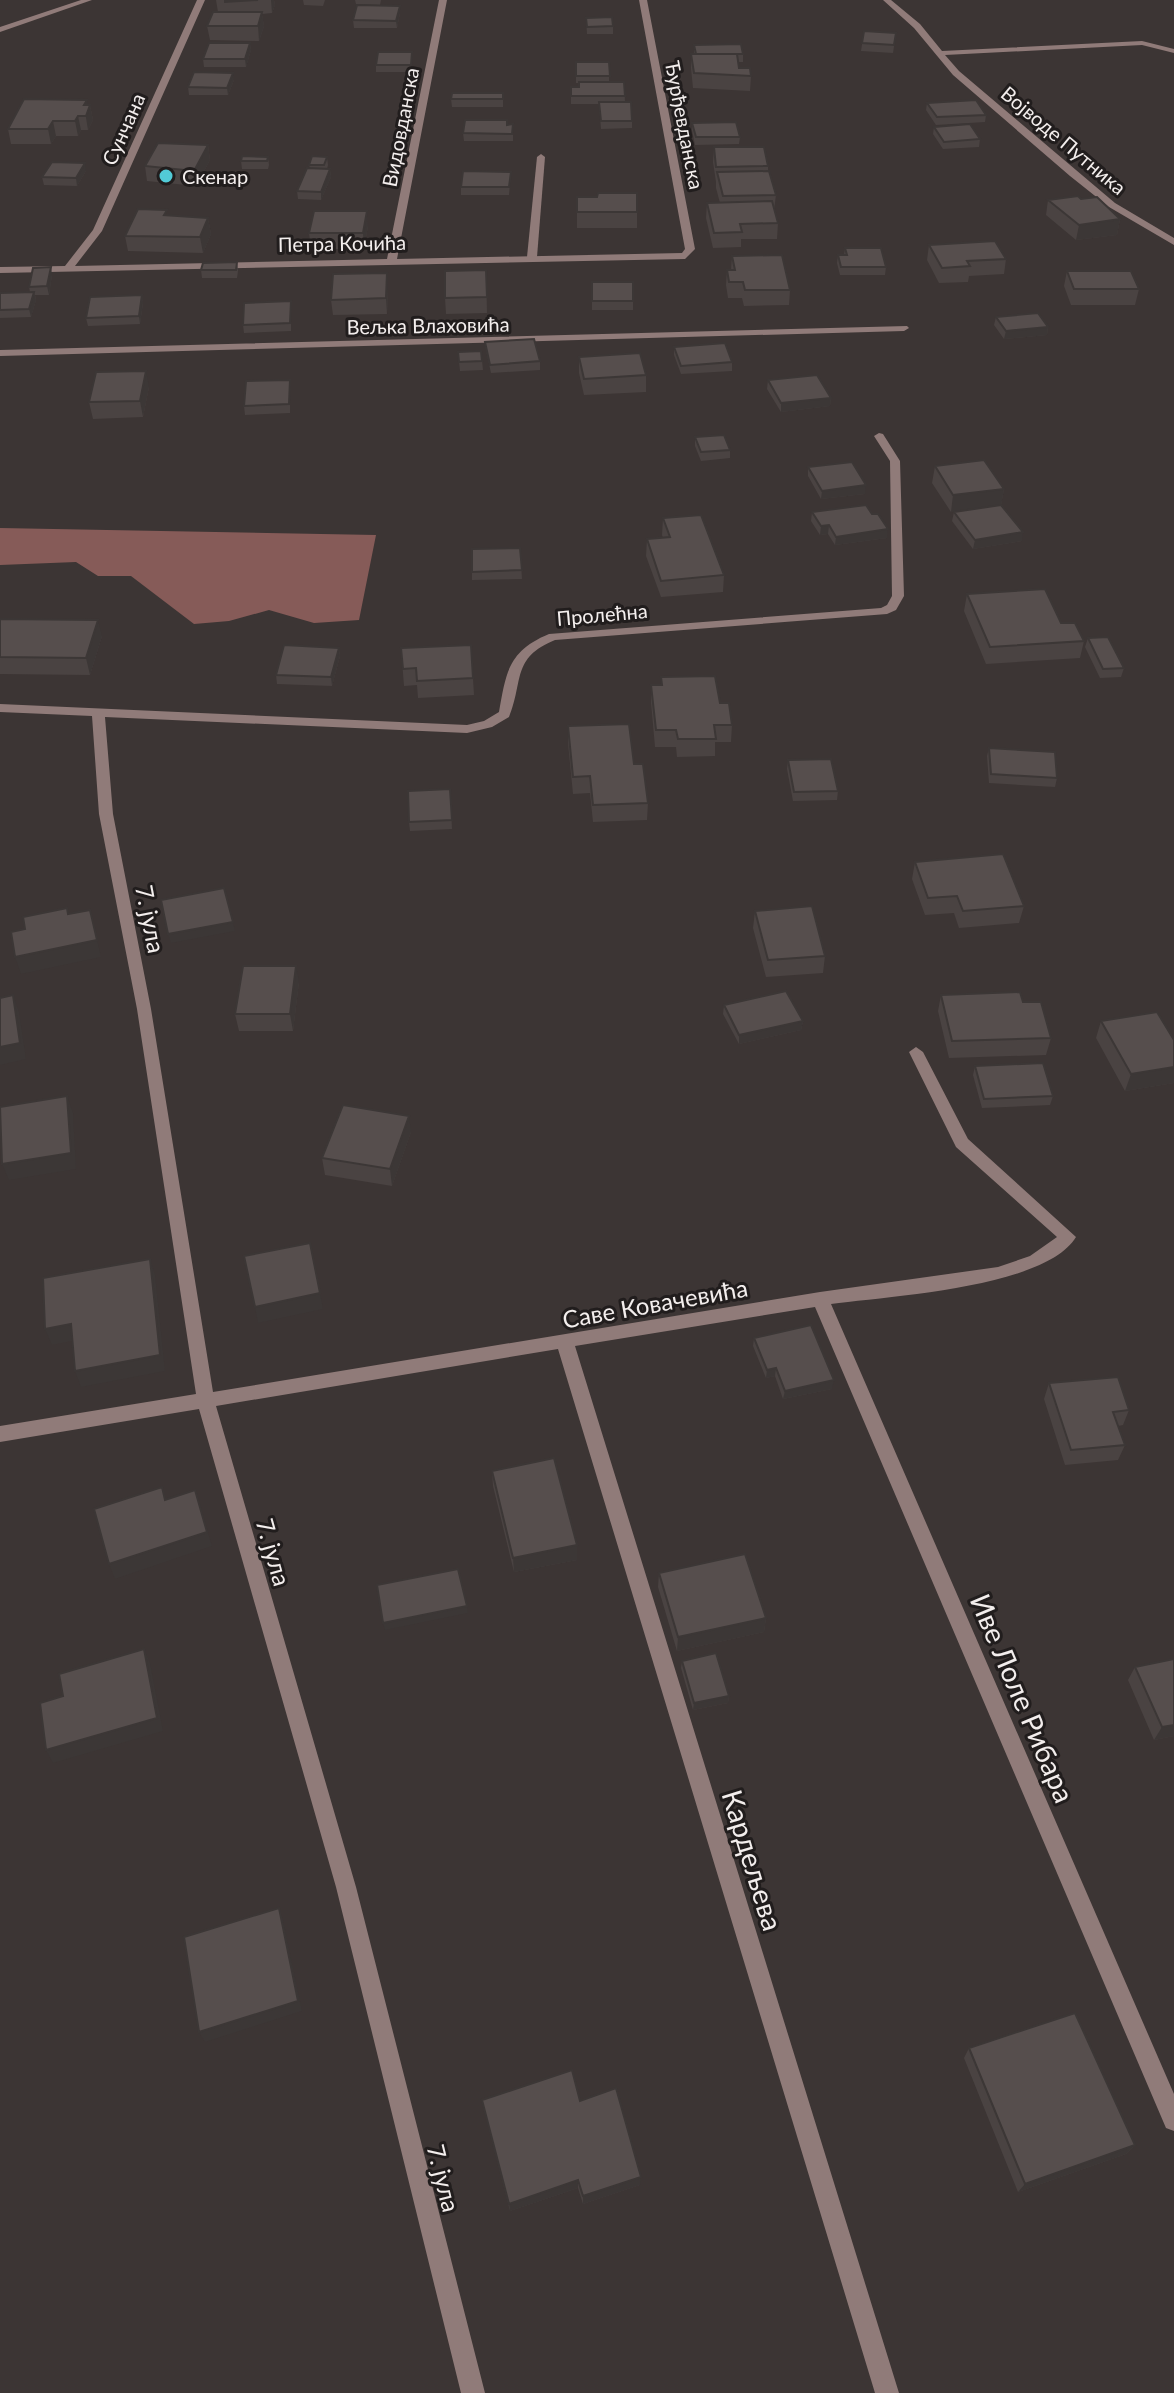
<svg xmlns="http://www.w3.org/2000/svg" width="1174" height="2393" viewBox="0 0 1174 2393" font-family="Lato,sans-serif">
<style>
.forest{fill:#865b58}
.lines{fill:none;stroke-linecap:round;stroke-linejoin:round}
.lane{fill:#907b79;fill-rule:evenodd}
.street{fill:#907b79;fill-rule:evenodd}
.wall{fill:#4a4342}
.shaded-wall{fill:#3c3736}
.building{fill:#564e4d;stroke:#3c3736;stroke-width:2}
.poi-dot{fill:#52cbd7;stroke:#211d1d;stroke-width:3}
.labels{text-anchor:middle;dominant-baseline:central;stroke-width:6;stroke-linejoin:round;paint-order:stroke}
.far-street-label{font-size:20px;fill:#f3eeed;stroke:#211d1d}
.far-poi-label{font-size:20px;fill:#f3eeed;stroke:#211d1d;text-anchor:start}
.street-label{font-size:24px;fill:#f3eeed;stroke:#211d1d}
.near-street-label{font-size:28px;fill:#f3eeed;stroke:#211d1d}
</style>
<rect width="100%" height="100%" fill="#3c3534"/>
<path class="forest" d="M0 528 376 535 359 620 314 623 269 610 229 621 194 624 131 576H98L76 562 0 565Z"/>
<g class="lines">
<path class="lane" d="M541 154 545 157 537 257 532 260 527 257 537 157Z"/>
<path class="street" d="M81 0H92L0 32V27Z
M197 0H205L102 231 75 266 387 259 439 0H447L397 259 682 253 685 249 639 0H647L695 249 685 259 0 273V267L65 266 93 230Z
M883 0H891L920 24 942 51 1142 41 1174 49V53L1142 45 945 55 959 71 1115 203 1174 238V245L1109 207 1070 176 953 75 914 28Z
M907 326 909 328 904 331 0 356V350Z
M879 433 883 434 900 461 904 596 896 610 887 614 555 640C511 658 524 681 509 717L492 727 467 733 105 717 113 814 151 1009 213 1392 820 1292 998 1267 1030 1256 1057 1237 956 1147 909 1052 916 1047 923 1052 968 1139 1076 1237C1045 1288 889 1296 831 1304L1174 2094V2131L1166 2128 815 1307 575 1346 899 2393H875L558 1349 216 1406 356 1887 485 2393H461L336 1887 199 1409 0 1442V1426L196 1394 137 1009 99 814 92 716 0 712V704L467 725 484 721 499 712C506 673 508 651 549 634L881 608 887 605 892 596 890 461 874 436Z"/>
</g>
<path class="wall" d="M216 0H274L275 5 272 13 262 14 264 26 259 41 210 40 207 26 218 12Z
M303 0H325L323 6 304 5Z
M355 0H381L380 5 356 4Z
M400 6V13L397 28H354L353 20Z
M586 18 613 26V34H587Z
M864 31 896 33 893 53 861 51Z
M250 43 251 50 246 67H204L203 59Z
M694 45 743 54V62H738L739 68 751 76 750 91 693 88 691 68V54H694Z
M412 52 411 72H376V65Z
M576 62H609V82H624L625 102 632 121V128L601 129 599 104H571V87H579V83H576Z
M234 80 228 95H189L188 87Z
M503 93V107H452L451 99Z
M927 103 986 115 985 122 936 125 926 110Z
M88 105H90L93 120 88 130H81L78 136H56L51 144H11L8 129Z
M692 123 740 137 739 144 695 145 692 130Z
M507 125 513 132V141H464L463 133Z
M934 127 980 139 979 147 943 149 933 134Z
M208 145 210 160 196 186 147 181 145 166Z
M714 147 768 166V171L776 195 774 210 778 223 777 239H741V247L713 248 706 218 707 203H720L716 188V182L713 162Z
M268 157 269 165 268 169H242L241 161Z
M327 157 328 165 327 169H330L331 177 321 200 298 199 297 191 310 168 309 165Z
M86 171 77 186 44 185 42 177Z
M511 172 509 195H461V187Z
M577 197H597L637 212V228H577Z
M1048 200 1120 219 1117 235 1076 240 1046 215Z
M168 215 208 218 211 234 203 253 128 251 125 236Z
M368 226 364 249H311L309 233Z
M929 245 1006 259 1004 274 969 276 968 282 939 283 927 260Z
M845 248 886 267 885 275H840L837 263 838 255H844Z
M732 256 790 290 789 305 744 306 742 298H728L726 285 727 270H731Z
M237 262 238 271 237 278H202L201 270Z
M486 270 487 313 446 314 445 298Z
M1067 271 1139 289 1135 305H1071L1064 286Z
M52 275 49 295H35L36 300 31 317 0 318V293L30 292 29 287Z
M592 282H633V310H592Z
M388 289 387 314 333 315 331 300Z
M142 295 143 303 140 324 88 326 86 318Z
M291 301V331L244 333 243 325Z
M996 317 1048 327 1047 335 1004 339 994 325Z
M485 342 540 361V370L491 373 486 350Z
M674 347 732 362V371L681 374 674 355Z
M481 351 483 370 460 371 458 352Z
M579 357 646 375V392L584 395 579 373Z
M290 380V413L245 415 244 406Z
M768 380 831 398 830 406 781 412 767 389Z
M149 387 143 417 93 419 89 402Z
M695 437 730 450V458L701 461 695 446Z
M935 466 1004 489 1001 505 1022 541 973 549 952 521 954 512 974 509 951 512 932 483Z
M808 467 865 494 821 499 808 476Z
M812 512 887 538 835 545 828 534 820 535 811 521Z
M663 518 724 575 723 592 661 597 646 556 647 539 663 538 662 535Z
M520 548 522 579 472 580V549Z
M967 594 1061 623 1084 641 1080 658 986 664 964 611Z
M0 619 102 636 90 675 0 674Z
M1088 638 1124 668 1121 677 1100 678 1085 647Z
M471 645 474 695 418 698 417 685 404 686 401 648Z
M339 648 340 656 332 686 277 684 276 675Z
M661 677 720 703 732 725 731 742H715V756L677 757 676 747H655L651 702V685H661Z
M568 726 634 764 648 803 647 820 593 822 590 793 573 794 568 743Z
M989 748 1057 778 1055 787 989 783 987 756Z
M788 760 838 791 837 800 793 801 787 769Z
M450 789 452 829 410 831 409 822Z
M915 862 1024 906 1019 923 959 928 954 913 925 915 912 879Z
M755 911 825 956 823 973 766 977 753 928Z
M299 982 293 1031H239L235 1014Z
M941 995 1023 1002 1051 1038 1046 1055 949 1058 938 1011Z
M724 1005 803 1021 801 1030 739 1044 723 1014Z
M1101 1021 1174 1040V1083L1125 1091 1096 1038Z
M975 1066 1053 1096 1050 1105 982 1108 973 1075Z
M411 1132 392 1186 325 1175 322 1158Z
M754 1338 832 1389 783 1399 775 1376 766 1378 753 1346Z
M1049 1383 1129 1410 1123 1425 1118 1426 1125 1445 1118 1460 1065 1465 1044 1399Z
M492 1471 577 1560 514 1572 493 1486Z
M659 1573 766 1618 764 1632 677 1651 658 1587Z
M1174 1659V1736L1154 1740 1128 1680 1135 1667Z
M682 1661 729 1696 728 1703 693 1710 681 1668Z
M969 2048 1135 2145 1126 2154 1018 2192 964 2058Z
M580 2101 640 2185 583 2204 578 2188 510 2211 484 2109Z"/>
<path class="shaded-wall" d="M271 0H274L275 5 272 13Z
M400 6V13L397 28 396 21Z
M262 12 264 26 259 41 258 26Z
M250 43 251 50 246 67 245 59Z
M233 73 234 80 228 95 227 88Z
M87 100 89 109 90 105 93 120 88 130 84 105Z
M78 116 81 130 78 136 75 121Z
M53 121 56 136 51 144 48 129Z
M208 145 210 160 196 186 194 171Z
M85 163 86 171 77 186 76 178Z
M330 169 331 177 321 200V192Z
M367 211 368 226 364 249 363 233Z
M208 218 211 234 203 253 200 237Z
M1120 219 1117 235 1076 240 1079 225Z
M51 267 52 275 49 295 47 286Z
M387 273 388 289 387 314 386 298Z
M34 292 36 300 31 317 29 309Z
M142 295 143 303 140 324 139 316Z
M1048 327 1047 335 1004 339 1006 331Z
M146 371 149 387 143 417 140 401Z
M831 398 830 406 781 412V403Z
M866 485 865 494 821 499 822 491Z
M1004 489 1001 506 951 512 953 495Z
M829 525 828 534 820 535 821 526Z
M888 529 887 538 835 545 836 537Z
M1023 532 1022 541 973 549 975 540Z
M98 620 102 636 90 675 86 658Z
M339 648 340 656 332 686 331 677Z
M90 910 101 957 21 974 15 957Z
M233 922 235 931 171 943 168 934Z
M296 966 299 982 293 1031 290 1014Z
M13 995 19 1012 26 1059 0 1065V1047Z
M803 1021 801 1030 739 1044V1035Z
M1174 1067V1083L1125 1091 1131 1074Z
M67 1096 73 1113 76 1169 9 1180 2 1164Z
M409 1116 411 1132 392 1186 390 1169Z
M150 1259 155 1275 165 1371 81 1387 75 1371Z
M320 1293 323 1309 258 1323 255 1307Z
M71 1324 77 1340 52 1345 45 1329Z
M776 1368 775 1376 766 1378 767 1370Z
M834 1380 832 1389 783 1399 785 1391Z
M195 1490 212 1546 115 1579 109 1564Z
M577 1545V1560L514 1572 513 1558Z
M467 1606 468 1613 385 1630 383 1623Z
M766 1618 764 1632 677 1651 678 1637Z
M144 1649 150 1663 163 1731 53 1763 46 1750Z
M729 1696 728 1703 693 1710 694 1703Z
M1174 1725V1736L1154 1740 1162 1727Z
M279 1908 283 1920 302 2011 205 2042 199 2032Z
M1135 2145 1126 2154 1018 2192 1025 2184Z
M641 2177 640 2185 583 2204V2196Z
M578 2180V2188L510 2211 509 2204Z"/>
<path class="building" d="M225 0H258L225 2Z
M357 5 400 6 396 21 353 20Z
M213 12H262L258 26H207Z
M612 17 613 26 587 27 586 18Z
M864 31 896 33 894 45 862 43Z
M209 43H250L245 59H203Z
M741 44 743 54H696L694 45Z
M378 52H412L411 65H376Z
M691 54H737L739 68H750L751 76 694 73Z
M576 62H609L610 76H576Z
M194 72 233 73 227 88 188 87Z
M579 82H624L625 96H571V87H579Z
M452 93H503V99H451Z
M24 99 87 100 84 105H90L86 116H78L75 121H53L48 129H8Z
M976 100 986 115 937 117 927 103Z
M599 102H631L632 121H601Z
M465 120H507V125L513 124 512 134 463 133Z
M736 122 740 137H696L692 123Z
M970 124 980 139 944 142 934 127Z
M158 143 208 145 194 171 145 166Z
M714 147H764L768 166 716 167Z
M242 156 268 157 267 161H241Z
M312 156 327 157 324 165H309Z
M52 162 85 163 76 178 42 177Z
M307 168 330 169 321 192 297 191Z
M463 171 511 172 509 187H461Z
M769 171 776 195 723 196 717 172Z
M598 193H637V212H577V197H597Z
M1078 196 1081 199 1097 197 1120 219 1079 225 1048 200Z
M772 201 778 223 740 224 742 232 714 233 707 203Z
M138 209 167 210 164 215 208 218 200 237 125 236Z
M314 211H367L363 233H309Z
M995 241 1006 259 967 261 970 266 942 268 929 245Z
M845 248H881L886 267H841L838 255H847Z
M782 255 790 290H745L743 282H729L727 270H735L732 256Z
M237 262 236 270H201L203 263Z
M51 267 47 286 29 287 33 268Z
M486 270 487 297 445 298V271Z
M1067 271H1131L1139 289H1074Z
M387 273 386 298 331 300 333 274Z
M592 282H633V301H592Z
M34 292 29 309 0 310V293Z
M142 295 139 316 86 318 90 297Z
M291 301 290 323 243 325 244 303Z
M1038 313 1048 327 1006 331 996 317Z
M534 339 540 361 490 365 485 342Z
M725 343 732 362 681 366 674 347Z
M481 351 482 361 459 362 458 352Z
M640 353 646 375 584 379 579 357Z
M146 371 140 401 89 402 96 372Z
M817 375 831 398 781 403 768 380Z
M290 380 289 404 244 406 246 381Z
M724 435 730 450 701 452 695 437Z
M984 460 1004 489 953 495 935 466Z
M852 462 866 485 822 491 808 467Z
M866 505 872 514H878L888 529 836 537 829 525 821 526 812 512Z
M1001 505 1023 532 975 540 954 512Z
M701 515 724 575 661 581 647 539 670 537 663 518Z
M520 548 522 570 472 572V549Z
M1045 589 1061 623H1075L1084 641 990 647 967 594Z
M0 619 98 620 86 658 0 657Z
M1108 637 1124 668 1103 669 1088 638Z
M284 645 339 648 331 677 276 675Z
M471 645 473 678 417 681 416 668 403 669 401 648Z
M715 676 720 703H729L732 725H714L716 739H678L676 730H656L651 685H662L661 677Z
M629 724 634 764H643L648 803 593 805 590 776 573 777 568 726Z
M989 748 1055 752 1057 778 991 774Z
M831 759 838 791 794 792 788 760Z
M450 789 452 820 409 822 408 791Z
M1003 854 1024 906 963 911 957 896 928 898 915 862Z
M224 888 233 922 168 934 161 900Z
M812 906 825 956 768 960 755 911Z
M67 908 68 914 90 910 97 940 15 957 11 932 25 929 23 917Z
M243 966H296L290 1014H235Z
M786 991 803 1021 739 1035 724 1005Z
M1020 992 1023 1002H1041L1051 1038 952 1041 941 995Z
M13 995 20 1043 0 1047V998Z
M1157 1012 1174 1040V1067L1131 1074 1101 1021Z
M1043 1063 1053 1096 984 1099 975 1066Z
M67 1096 71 1153 2 1164 0 1107Z
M343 1105 409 1116 390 1169 322 1158Z
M310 1243 320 1293 255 1307 244 1256Z
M150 1259 160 1355 75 1371 71 1324 45 1329 43 1278Z
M811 1325 834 1380 785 1391 776 1368 767 1370 754 1338Z
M1118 1377 1129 1410 1113 1412 1125 1445 1071 1450 1049 1383Z
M554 1458 577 1545 513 1558 492 1471Z
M162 1487 165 1500 195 1490 207 1532 109 1564 94 1509Z
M745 1554 766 1618 678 1637 659 1573Z
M458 1569 467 1606 383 1623 377 1585Z
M144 1649 157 1718 46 1750 40 1703 63 1696 59 1674Z
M716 1653 729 1696 694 1703 682 1661Z
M1174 1659V1725L1162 1727 1135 1667Z
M279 1908 298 2001 199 2032 184 1937Z
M1075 2013 1135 2145 1025 2184 969 2048Z
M572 2070 580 2101 616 2088 641 2177 583 2196 578 2180 509 2204 482 2100Z"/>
<circle class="poi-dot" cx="166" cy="176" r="8"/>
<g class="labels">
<g class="far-street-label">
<text transform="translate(685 125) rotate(79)">Ђурђевданска</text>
<text transform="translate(400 127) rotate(-79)">Видовданска</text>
<text transform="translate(123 129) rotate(-66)">Сунчана</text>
<text transform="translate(1064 140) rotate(40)">Војводе Путника</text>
<text transform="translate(342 243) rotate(-1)">Петра Кочића</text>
<text transform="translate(428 325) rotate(-1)">Вељка Влаховића</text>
<text transform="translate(602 614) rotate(-5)">Пролећна</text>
</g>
<g class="far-poi-label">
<text x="182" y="176">Скенар</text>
</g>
<g class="street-label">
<text transform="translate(151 919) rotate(79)">7. јула</text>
<text transform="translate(655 1303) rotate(-10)">Саве Ковачевића</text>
<text transform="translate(274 1552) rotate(74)">7. јула</text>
<text transform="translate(444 2178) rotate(76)">7. јула</text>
</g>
<g class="near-street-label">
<text transform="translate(1023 1698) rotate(67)">Иве Лоле Рибара</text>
<text transform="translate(753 1860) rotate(73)">Кардељева</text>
</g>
</g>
</svg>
